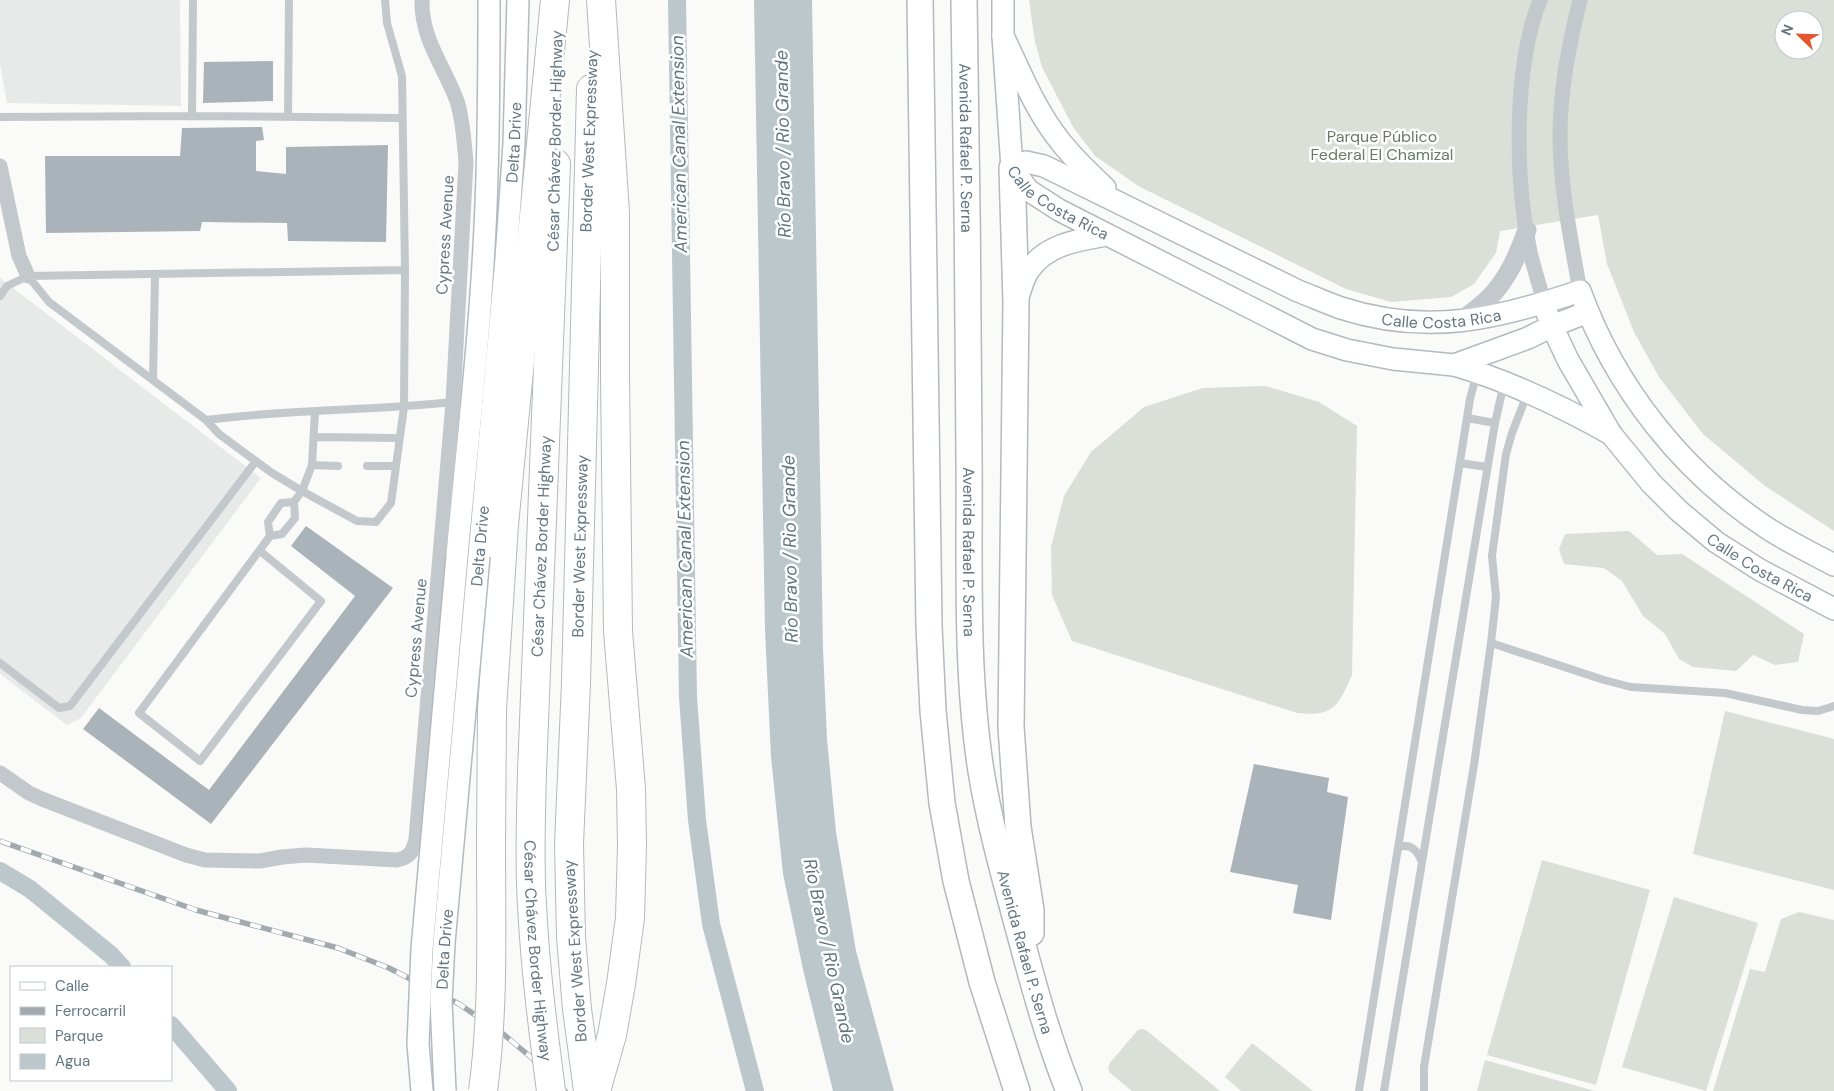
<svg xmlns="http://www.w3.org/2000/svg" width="1834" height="1091" viewBox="0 0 1834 1091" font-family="'DM Sans',sans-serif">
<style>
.built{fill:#e8e9e9}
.green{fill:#dadfd7;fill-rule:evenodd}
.water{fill:#bbc7cb}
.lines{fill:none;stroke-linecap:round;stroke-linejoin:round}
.canal{stroke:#bbc7cb;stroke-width:18}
.building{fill:#aab3b9}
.secondary-casing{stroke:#b3babf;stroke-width:24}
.trunk-casing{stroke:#b4b9bd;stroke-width:28}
.motorway-casing{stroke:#b4b9bd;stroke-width:30}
.service{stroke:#c3c8cc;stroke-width:8}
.minor{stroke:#c3c8cc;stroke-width:15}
.tertiary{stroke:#c3c8cc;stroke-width:19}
.secondary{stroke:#fff;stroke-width:21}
.trunk{stroke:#fff;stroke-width:25}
.motorway{stroke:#fff;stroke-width:28}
.rail-casing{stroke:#a2aab0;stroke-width:5.5}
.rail{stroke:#fff;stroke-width:4;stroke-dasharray:11;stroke-linecap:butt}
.secondary-bridge-casing{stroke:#b3babf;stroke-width:24;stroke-linecap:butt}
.motorway-bridge-casing{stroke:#b4b9bd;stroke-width:30;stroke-linecap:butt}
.secondary-bridge{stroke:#fff;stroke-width:21}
.motorway-bridge{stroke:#fff;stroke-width:28}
.labels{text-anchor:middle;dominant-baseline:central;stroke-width:5;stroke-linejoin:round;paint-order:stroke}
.park-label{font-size:16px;fill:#687a64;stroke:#fff}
.street-label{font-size:16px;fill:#657683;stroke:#fff}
.water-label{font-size:18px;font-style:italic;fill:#60757c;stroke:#fff}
</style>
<rect width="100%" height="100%" fill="#fafaf8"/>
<path class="built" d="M0 0H180L181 106 7 103 0 64Z
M0 278 261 478 81 718 67 725 0 674Z"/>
<path class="green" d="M1029 0H1834V531L1765 486 1703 434 1659 377 1634 332 1607 264 1598 215 1500 231 1496 253 1474 284 1451 297 1391 302 1346 289 1140 187 1095 156 1073 127 1042 67 1035 42ZM1784 20H1814V50H1784Z
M1266 386 1319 402 1357 426 1352 675C1338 706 1334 717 1297 713L1072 641 1052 595 1051 547 1064 496 1091 452 1144 407 1203 388Z
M1629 531 1657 555 1682 554 1804 634 1798 662 1775 665 1753 655 1736 671 1693 667 1679 659 1665 634 1643 616 1622 581 1604 568 1564 564 1559 549 1565 534Z
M1725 711 1834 739V890L1693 854Z
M1542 860 1650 890 1596 1085 1487 1055Z
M1674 897 1758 923 1706 1091 1622 1067Z
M1799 912 1834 920V1091H1713L1750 969 1765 972 1781 919Z
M1142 1029 1146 1030 1220 1091H1132L1110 1073 1108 1068 1109 1064 1138 1030Z
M1252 1043 1313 1091H1241L1225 1077Z
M1485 1060 1595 1091H1477Z"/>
<path class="water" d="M754 0H812L823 649 827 739 836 832 856 951 894 1091H833L804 974 783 874 771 757 765 630Z"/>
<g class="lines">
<path class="canal" d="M677 0 688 697 697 820 711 924 755 1091
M0 871 30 889 111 955 122 967
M171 1025 228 1091"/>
</g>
<path class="building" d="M273 61V101L203 103 204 62Z
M262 127 264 140 256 141V171L286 174V147L388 145 386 242 288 241 287 223 202 222 200 231 46 233 45 156H180L182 128Z
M306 526 393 588 211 824 83 729 99 708 209 790 355 596 291 546Z
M1254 764 1329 778 1327 792 1348 797 1331 920 1293 913 1298 885 1230 872Z"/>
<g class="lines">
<g class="secondary-casing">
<g id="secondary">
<path d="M1003 0V36L1012 168"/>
<path d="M1003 36C1020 71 1035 110 1060 141 1073 158 1089 173 1105 188"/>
<path id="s1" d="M1012 168 1026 162 1044 166 1298 291C1312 296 1326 303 1341 308 1427 336 1498 319 1580 291 1615 387 1682 472 1767 528 1788 542 1812 553 1834 565"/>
<path id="s2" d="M1012 168 1028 190 1059 210 1312 339 1347 350 1393 359 1454 365 1528 338 1552 326 1588 312"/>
<path d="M1017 299C1021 290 1023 278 1029 270 1047 244 1078 240 1107 235"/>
<path id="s3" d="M1547 313 1552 326 1568 360 1611 434 1651 483 1679 511 1716 542 1760 570 1834 609"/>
<path d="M1454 365C1510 381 1561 406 1611 434"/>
<path d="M457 556C467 446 480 337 485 227 489 152 489 76 489 0"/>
<path id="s4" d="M479 556 506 259 514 144 518 0"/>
</g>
</g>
<g class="trunk-casing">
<g id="trunk">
<path d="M920 0 929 626 933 711 942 803 956 881 982 982 1017 1091"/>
<path id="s5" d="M964 0C967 152 968 303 969 455 970 558 965 668 981 771 989 820 1002 868 1015 916 1031 975 1046 1034 1069 1091"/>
<path d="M1012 168 1016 302 1011 727 1018 827 1031 910V933"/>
</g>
</g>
<g class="motorway-casing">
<g id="motorway">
<path id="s6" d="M532 772 556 164"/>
<path d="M491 844 492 709 504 525 555 0"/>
<path id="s7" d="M588 1091 577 1009 571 937 569 844 576 683 591 89"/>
<path d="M596 1091 612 1035 621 984 630 918 632 845 631 789 618 631 615 376V213L601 0"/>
</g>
</g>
<path class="service" d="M192 116 402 118
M0 117 192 116 193 0
M288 117 289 0
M28 276 49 302 206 420 219 434 272 473 302 491 357 521 376 522 391 503 404 407 405 270 402 76 387 23 385 0
M0 296 7 286 28 276 405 270
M153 380 155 276
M1467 418 1495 423
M206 420C288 409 371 411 453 402
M314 437 399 438
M1460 463 1487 467
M312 465 338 466
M367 466H396
M270 536 282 534 295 518 294 502 302 491 312 465 315 412
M260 551 321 601 200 761 139 713 270 536 268 522 281 503 294 502
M1491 643 1496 597 1492 556 1506 454 1512 433 1528 392
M0 663 59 708 70 706 256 461
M1399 847C1410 843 1417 850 1421 860
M1359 1091 1470 399 1477 373
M1384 1091 1495 423 1504 383
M1424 1091V1067L1474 765 1491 643 1604 680 1631 687 1725 693 1802 710 1818 711 1834 706"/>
<path class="minor" d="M1540 0C1513 69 1515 180 1530 252 1534 269 1540 286 1544 303
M1580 0C1569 45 1560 89 1560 136 1560 188 1571 240 1580 291
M0 166 19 256 28 276
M0 773 29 793 42 799 186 855 205 860 260 861 282 857 306 855 397 860C410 857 413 852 416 839L453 402 466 162C464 141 463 120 457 101 444 66 421 39 422 0"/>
<path class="tertiary" d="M1460 322C1469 314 1480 307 1488 299 1508 279 1518 255 1527 230"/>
<use href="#secondary" class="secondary"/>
<use href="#trunk" class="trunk"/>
<use href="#motorway" class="motorway"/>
<g class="rail-casing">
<path id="rail" d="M0 841 196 910 338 948 389 968 459 1004 502 1033 533 1059 565 1091"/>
</g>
<use href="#rail" class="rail"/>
<g class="secondary-bridge-casing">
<g id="secondary-bridge">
<path d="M422 1091 418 1044 422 949 457 556"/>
<path id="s8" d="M445 1091 441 1001 444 943 479 556"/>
</g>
</g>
<g class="motorway-bridge-casing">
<g id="motorway-bridge">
<path id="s9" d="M532 772C531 816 529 861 532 905 535 967 543 1029 551 1091"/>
<path d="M483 1091C494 1010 491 926 491 844"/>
</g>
</g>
<use href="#secondary-bridge" class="secondary-bridge"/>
<use href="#motorway-bridge" class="motorway-bridge"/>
</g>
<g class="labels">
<g class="park-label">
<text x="1382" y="136">Parque Público<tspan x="1382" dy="18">Federal El Chamizal</tspan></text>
</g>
<g class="street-label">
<text transform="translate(555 141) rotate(-89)">César Chávez Border Highway</text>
<text transform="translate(589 141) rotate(-88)">Border West Expressway</text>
<text stroke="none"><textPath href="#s4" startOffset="415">Delta Drive</textPath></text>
<text stroke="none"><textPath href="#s5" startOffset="148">Avenida Rafael P. Serna</textPath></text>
<text stroke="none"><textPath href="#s2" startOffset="59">Calle Costa Rica</textPath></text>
<text transform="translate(445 235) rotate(-87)">Cypress Avenue</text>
<text stroke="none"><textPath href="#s1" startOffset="465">Calle Costa Rica</textPath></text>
<text transform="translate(480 546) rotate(-85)">Delta Drive</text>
<text stroke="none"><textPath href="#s6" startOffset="226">César Chávez Border Highway</textPath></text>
<text stroke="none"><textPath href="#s7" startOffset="546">Border West Expressway</textPath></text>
<text stroke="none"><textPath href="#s5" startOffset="552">Avenida Rafael P. Serna</textPath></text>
<text stroke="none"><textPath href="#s3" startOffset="339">Calle Costa Rica</textPath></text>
<text transform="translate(416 638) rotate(-85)">Cypress Avenue</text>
<text stroke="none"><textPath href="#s8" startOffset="142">Delta Drive</textPath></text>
<text stroke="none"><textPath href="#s9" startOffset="179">César Chávez Border Highway</textPath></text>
<text transform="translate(575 951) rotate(-94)">Border West Expressway</text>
<text stroke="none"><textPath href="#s5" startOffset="958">Avenida Rafael P. Serna</textPath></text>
</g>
<g class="water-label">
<text transform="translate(679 144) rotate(-91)">American Canal Extension</text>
<text transform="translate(783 144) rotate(-91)">Río Bravo / Rio Grande</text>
<text transform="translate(685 549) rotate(-91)">American Canal Extension</text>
<text transform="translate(790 549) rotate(-91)">Río Bravo / Rio Grande</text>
<text transform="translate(829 951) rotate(78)">Río Bravo / Rio Grande</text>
</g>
</g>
<rect x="10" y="966" width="162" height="115" fill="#ffffff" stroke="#c1c8cd"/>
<rect x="20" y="982" width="25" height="8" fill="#ffffff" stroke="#c1c8cd"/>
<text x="55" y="991" font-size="15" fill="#657683">Calle</text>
<rect x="20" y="1007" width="25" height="8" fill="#a2aab0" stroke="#c1c8cd"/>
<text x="55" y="1016" font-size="15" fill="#657683">Ferrocarril</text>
<rect x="20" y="1028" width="25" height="15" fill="#dadfd7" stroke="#c1c8cd"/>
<text x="55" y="1041" font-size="15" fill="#657683">Parque</text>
<rect x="20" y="1054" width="25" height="15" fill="#bbc7cb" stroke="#c1c8cd"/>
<text x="55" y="1066" font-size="15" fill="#657683">Agua</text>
<g transform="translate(1799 35) rotate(293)"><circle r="24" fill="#ffffff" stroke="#c1c8cd"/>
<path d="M0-4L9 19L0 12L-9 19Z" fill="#e4572e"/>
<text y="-8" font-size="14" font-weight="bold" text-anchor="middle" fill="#657683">N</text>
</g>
</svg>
